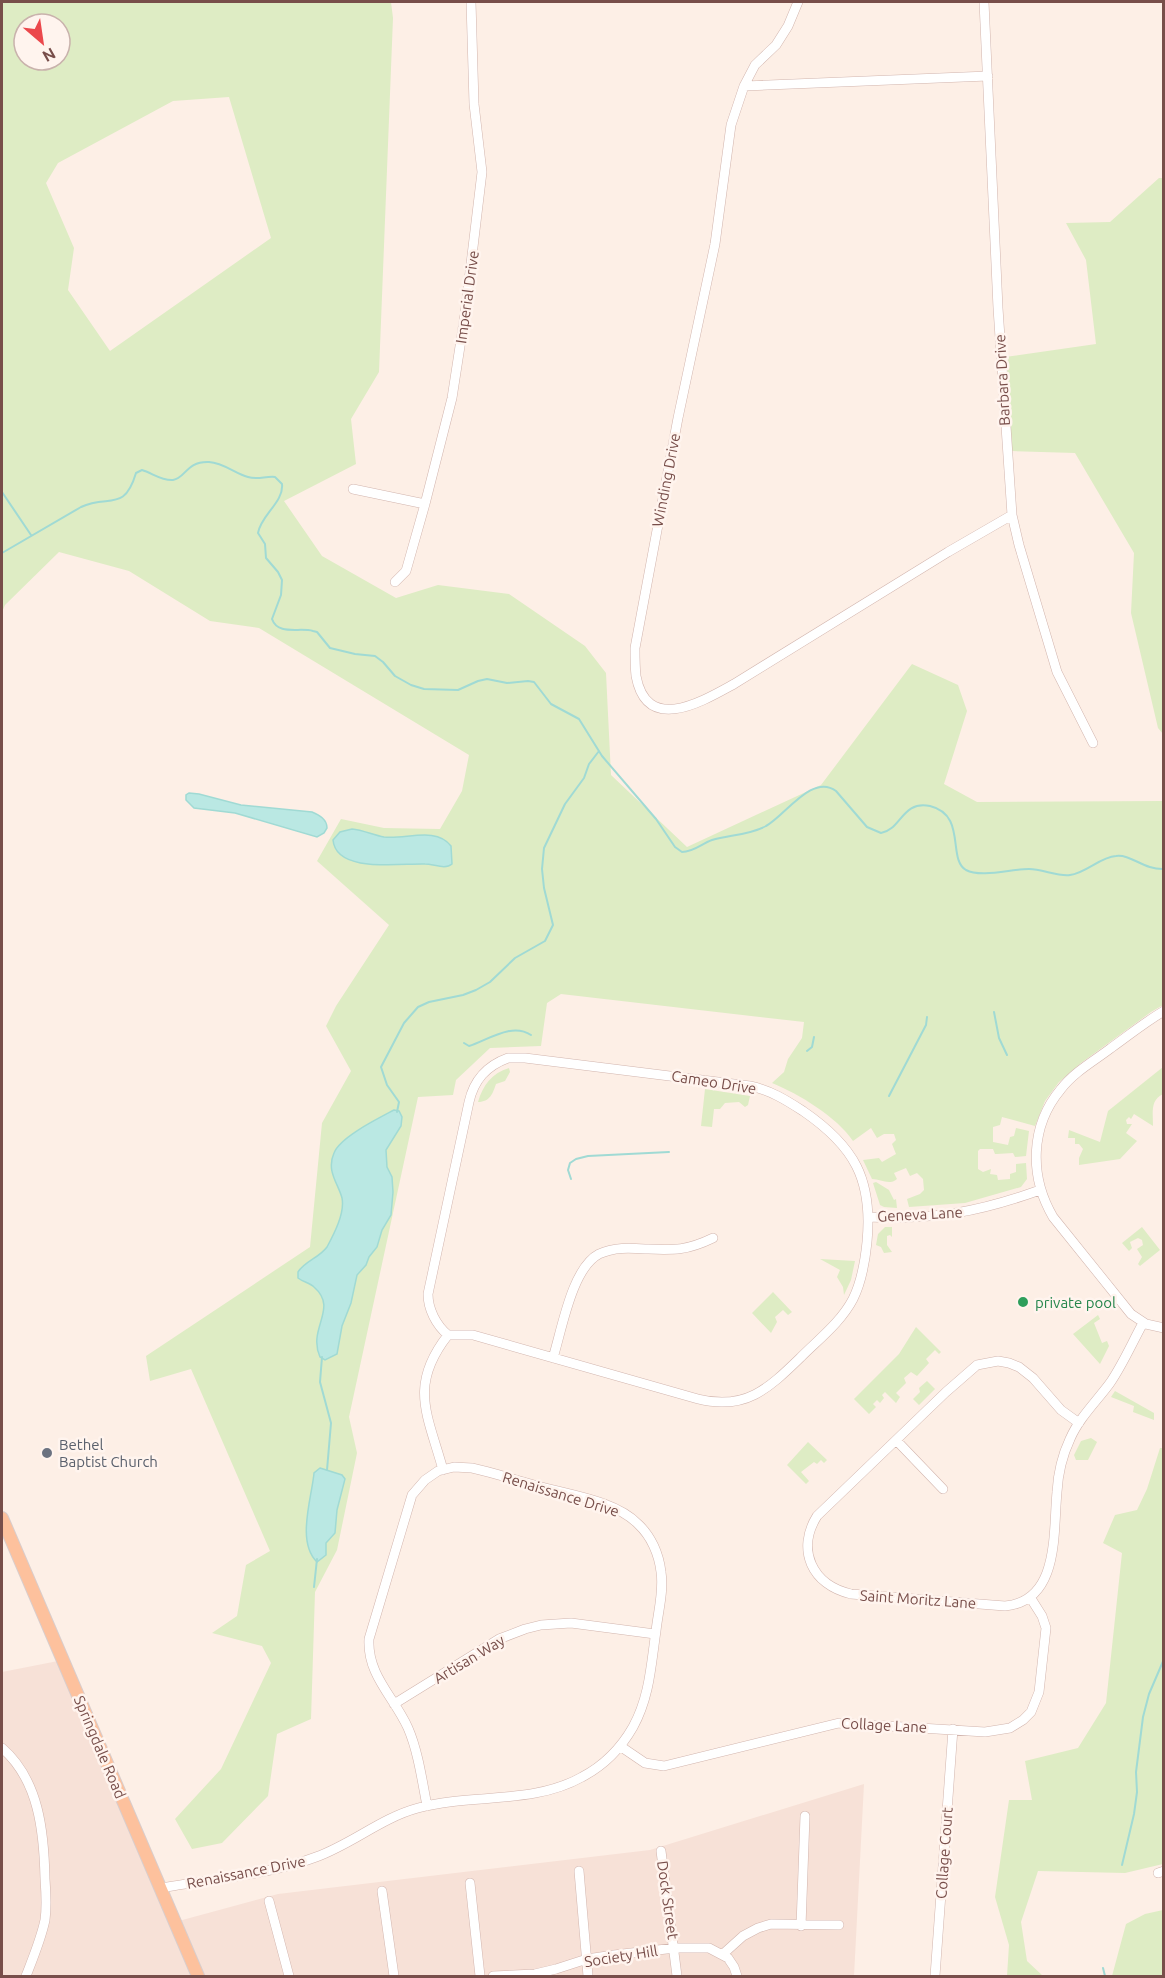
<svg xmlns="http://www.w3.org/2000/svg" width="1165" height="1978" viewBox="0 0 1165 1978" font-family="Ubuntu,sans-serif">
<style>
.residential{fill:#f7e1d7}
.green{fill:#deecc4;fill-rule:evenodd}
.water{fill:#bae8e3;stroke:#a0dad4;stroke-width:1.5}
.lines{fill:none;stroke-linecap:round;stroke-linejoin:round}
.stream{stroke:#a0dad4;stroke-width:2}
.minor-casing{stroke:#d2b5ae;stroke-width:10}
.major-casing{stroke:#d9cdcc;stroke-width:14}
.minor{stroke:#fff;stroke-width:9}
.major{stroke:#fdc19d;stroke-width:12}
.leisure-dot{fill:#2e9e5b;stroke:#fff4ee;stroke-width:2}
.worship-dot{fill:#6b7280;stroke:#fff4ee;stroke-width:2}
.labels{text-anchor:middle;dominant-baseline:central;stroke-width:5;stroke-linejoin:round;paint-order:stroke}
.street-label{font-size:15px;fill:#784e4a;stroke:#fff4ee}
.leisure-label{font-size:15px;fill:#27864d;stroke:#fff4ee;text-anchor:start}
.worship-label{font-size:15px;fill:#5b616d;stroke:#fff4ee;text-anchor:start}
</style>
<rect width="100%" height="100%" fill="#fdefe6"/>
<path class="residential" d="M63 1660 175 1922 278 1894 650 1850 864 1784 854 1976H2V1672Z"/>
<path class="green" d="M2 2H391L393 18 379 372 351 419 356 464 284 501 322 556 396 598 438 585 509 594 585 646 606 673 611 775 687 847 821 785 912 664 958 685 967 711 944 784 977 802 1163 801V1005L1151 1012 1081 1063 1059 1082 1045 1101 1035 1126 1002 1117 1000 1125 993 1127V1142L1008 1145 1010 1137 1014 1136 1016 1128 1029 1131 1026 1156 1015 1157 1013 1153 997 1154H995L993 1149H980L978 1151V1169L983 1172 991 1169 990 1174 997 1175 998 1180 1010 1179V1174L1016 1172V1164L1026 1163 1027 1179 1021 1187 965 1203 909 1207 907 1199 920 1194 924 1190 923 1179 917 1173 910 1176 906 1168 894 1173 897 1179C889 1186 881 1179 872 1179L863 1160 879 1158 882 1162 896 1154 892 1144 896 1140 894 1134H884L877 1138 871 1128 853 1141C837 1117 799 1094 772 1083L784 1072 788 1059 802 1038 804 1022 561 994 547 1003 541 1046 490 1048 456 1080 453 1095 418 1097 349 1417 357 1453 337 1550 315 1592 311 1719 277 1734 268 1796 222 1843 192 1849 175 1819 221 1769 271 1663 262 1646 212 1633 237 1616 246 1565 270 1551 191 1369 150 1381 146 1356 310 1247 322 1123 351 1071 326 1026 336 1006 389 925 317 861 341 819 384 828 440 829 462 791 469 755 259 628 210 621 129 571 59 552 5 605 2 612ZM24 24H60V60H24ZM229 97 271 238 110 351 68 290 74 248 46 183 58 163 173 101Z
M1159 178H1163V734L1158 728 1131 613 1134 553 1075 453 1012 451 1005 357 1096 344 1086 260 1066 223 1110 222Z
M1163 1067V1094C1150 1100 1153 1113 1153 1126L1134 1114 1131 1119 1129 1117 1126 1120 1127 1124H1132L1126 1133 1137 1141 1120 1159 1079 1165V1158L1083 1149 1079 1144H1075V1138H1068L1069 1130 1100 1142 1108 1111Z
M509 1068 510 1072 505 1081 496 1084C493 1093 490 1102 478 1102 483 1085 492 1073 509 1068Z
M705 1089 750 1096 748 1105 745 1107 739 1102 725 1103 720 1109H714L712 1127 701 1126Z
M876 1182 889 1190 894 1200 896 1199 897 1208 884 1207 880 1205 873 1183Z
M885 1227H892V1237L890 1235 887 1236V1245L892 1252 884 1253 881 1247 876 1245 878 1234Z
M1142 1227 1160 1250 1140 1266 1138 1264 1142 1257 1137 1249 1143 1245 1142 1240 1138 1238 1130 1242 1132 1248 1129 1251 1122 1243Z
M820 1259 855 1261 851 1280 844 1295 843 1287 837 1277 840 1270Z
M773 1292 792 1312 788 1315 783 1310 775 1317 777 1322 771 1333 752 1313Z
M1098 1315 1100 1319 1094 1323 1102 1343 1107 1341 1109 1346 1100 1364 1073 1334Z
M916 1327 941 1352 939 1354 935 1350 926 1359 929 1363 917 1376 911 1372 904 1378 906 1383 896 1393 900 1397 896 1403 885 1392 882 1395 884 1398 880 1403 877 1400 873 1404 876 1407 869 1414 854 1399 899 1354Z
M927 1381 935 1389 919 1405 913 1399 920 1392 919 1388Z
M1115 1391 1154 1413V1420L1133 1412 1134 1406 1111 1397Z
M1091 1438 1097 1442 1088 1460H1076L1074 1455 1081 1441Z
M808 1442 827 1460 824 1463 821 1460 817 1464 814 1462 801 1472 809 1481 806 1484 787 1465Z
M1160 1448H1163V1864L1125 1873 1038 1871 1021 1922 1027 1961 1043 1976H1007L1009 1945 995 1897 1009 1800H1032L1025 1761 1078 1748 1106 1703 1122 1553 1103 1543 1115 1515 1137 1510 1147 1489Z
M1163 1910V1976H1112L1126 1924 1145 1914Z"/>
<path class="water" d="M189 793 199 794 241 805 312 812C319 815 327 819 327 828L324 833 317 837 235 813 194 808 186 800V795Z
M352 829C363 830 373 835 384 837 405 840 436 826 451 846L452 864C445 870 434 864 425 864 402 863 336 874 333 840L340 832Z
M394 1110 399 1111 402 1117 401 1126 386 1150 387 1167 392 1177 393 1192 391 1215 382 1230 377 1247 369 1257 366 1265 357 1275 351 1303 342 1326 337 1354 325 1360 320 1357C307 1328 339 1309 314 1287 310 1283 303 1282 298 1278V1272C305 1261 319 1258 327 1247 334 1234 345 1213 342 1198 338 1183 326 1171 334 1153 340 1137 379 1118 394 1110Z
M320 1468 342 1475 345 1479 337 1510 335 1533 326 1543V1555L317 1562C296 1542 312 1497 314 1473Z"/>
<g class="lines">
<path class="stream" d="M2 492 31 535
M2 553 81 507C109 494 124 513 136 473L142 470C152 473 162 481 173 480 186 478 186 461 209 462 224 463 234 473 248 477 257 480 266 476 275 477L282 484C284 502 261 515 258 533L265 544 266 558 278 572 282 580 281 595 272 619C278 636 300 627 313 631L317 632 330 648 355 654 375 656 383 662 395 676 411 685 424 689 458 690 478 681 487 679 507 683 528 681 534 682 551 704 579 719 602 756 656 819 675 847 682 852C694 852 701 844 712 840 729 835 750 835 766 826 785 816 812 773 836 791L867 827 881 833C901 830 902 800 930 806 967 815 947 859 966 870 981 878 1011 869 1029 869 1042 869 1059 877 1070 875 1086 873 1100 857 1116 856 1131 854 1144 870 1164 869
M994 1012 999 1038 1007 1055
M464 1043 469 1046C488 1040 512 1022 531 1035
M807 1051 812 1047 814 1037
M889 1096 926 1025 927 1017
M397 1112 399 1102 387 1085 381 1067 404 1023 418 1007 429 1002 463 995 476 990 490 982 515 958 545 941 553 925 544 888 542 869 544 848 565 804 584 778 589 764 599 751
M571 1179 568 1170 570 1163 576 1159 588 1156 669 1152
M322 1357 320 1382 331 1423 327 1470
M314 1587 317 1559
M1122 1865 1134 1814 1137 1792 1136 1772 1143 1717 1149 1694 1164 1659
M1103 1968 1105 1976"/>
<g class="minor-casing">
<path id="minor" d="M984 2 998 308 1012 515 1019 545 1057 672 1093 743
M988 76 744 86 731 125 715 244 678 418 635 648C635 657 635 667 636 676 647 735 703 701 734 684L948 552 1012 515
M744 86 755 65 776 45 788 26 798 2
M353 489 425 504
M395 582 406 571 425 504 452 398 465 314 482 172 474 104 471 2
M1164 1011C1145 1022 1128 1036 1111 1048 1094 1061 1074 1072 1061 1089 1030 1126 1029 1176 1053 1217L1131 1314 1146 1324 1164 1328
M508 1058H525L750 1086C770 1090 786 1100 803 1111 854 1146 873 1179 867 1242 865 1262 862 1281 853 1299 841 1322 819 1339 801 1357 769 1388 746 1411 698 1399L473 1335H448C436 1325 428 1309 428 1294L469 1102C474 1080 486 1066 508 1058Z
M869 1217C934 1220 979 1212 1040 1190
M553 1358C562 1329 572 1268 599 1254 614 1247 630 1248 645 1249 674 1250 686 1251 713 1238
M1079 1423 1061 1410 1033 1378 1019 1367 1009 1363 998 1361 977 1365 946 1392 817 1516C796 1550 812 1585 851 1594L1005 1606C1060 1601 1053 1532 1057 1492 1058 1474 1062 1456 1070 1439 1079 1418 1096 1402 1110 1383 1123 1364 1132 1343 1143 1323
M896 1440 943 1489
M443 1470C428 1415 408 1386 448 1335
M394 1704 499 1639 525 1629 541 1625 571 1623 655 1634
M620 1746 645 1763 664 1766 839 1723 985 1732 1010 1728 1023 1720 1031 1712 1039 1692 1046 1628 1042 1616 1030 1597
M2 1748C39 1780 44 1832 45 1879 46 1892 47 1906 45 1920 41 1939 33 1958 26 1976
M661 1851 677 1976
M579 1871 588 1976
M1158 1873 1164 1871
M470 1883 480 1976
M161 1888C211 1879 269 1875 316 1857 352 1844 381 1818 418 1808 472 1793 532 1805 582 1777 603 1766 621 1748 633 1727 650 1696 651 1664 656 1631 658 1612 664 1591 661 1572 659 1554 651 1536 638 1524 616 1501 571 1495 542 1487 518 1481 495 1473 472 1468L454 1467 438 1471 425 1480 412 1495 369 1639C367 1675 394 1697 408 1728 418 1751 422 1780 427 1806
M382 1891 394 1976
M269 1901 289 1976
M801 1926 805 1816
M723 1954 743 1936 758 1928 771 1924 839 1925
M493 1976 535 1974 556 1969 587 1959 614 1955 675 1948H709L728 1958 734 1967 737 1976
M935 1976 953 1729"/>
</g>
<g class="major-casing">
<path id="major" d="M2 1518 198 1976"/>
</g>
<use href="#minor" class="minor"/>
<use href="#major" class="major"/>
</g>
<circle class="leisure-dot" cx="1023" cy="1302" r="6"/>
<circle class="worship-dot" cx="47" cy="1453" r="6"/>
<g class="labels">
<g class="street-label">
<text transform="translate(467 297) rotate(-82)">Imperial Drive</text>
<text transform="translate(1002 380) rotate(-93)">Barbara Drive</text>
<text transform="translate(666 480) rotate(-79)">Winding Drive</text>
<text transform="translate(714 1082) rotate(9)">Cameo Drive</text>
<text transform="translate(920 1214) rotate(-3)">Geneva Lane</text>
<text transform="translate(561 1494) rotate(17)">Renaissance Drive</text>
<text transform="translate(918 1599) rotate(4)">Saint Moritz Lane</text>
<text transform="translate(469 1659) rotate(-31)">Artisan Way</text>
<text transform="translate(884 1725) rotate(3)">Collage Lane</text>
<text transform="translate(100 1747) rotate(67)">Springdale Road</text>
<text transform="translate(944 1853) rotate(-86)">Collage Court</text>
<text transform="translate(246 1872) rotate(-11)">Renaissance Drive</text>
<text transform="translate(668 1900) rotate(82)">Dock Street</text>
<text transform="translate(621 1956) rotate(-9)">Society Hill</text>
</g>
<g class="leisure-label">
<text x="1035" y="1302">private pool</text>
</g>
<g class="worship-label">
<text x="59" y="1444">Bethel<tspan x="59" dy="17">Baptist Church</tspan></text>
</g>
</g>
<rect width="1165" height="1978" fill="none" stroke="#784e4a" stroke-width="6"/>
<g transform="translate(42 42) rotate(151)"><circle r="28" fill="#fff4ee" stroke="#c9b2ac" stroke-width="1.5"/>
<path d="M0-4.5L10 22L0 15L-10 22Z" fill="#eb484c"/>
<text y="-9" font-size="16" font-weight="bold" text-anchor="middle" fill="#784e4a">N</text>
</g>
</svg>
